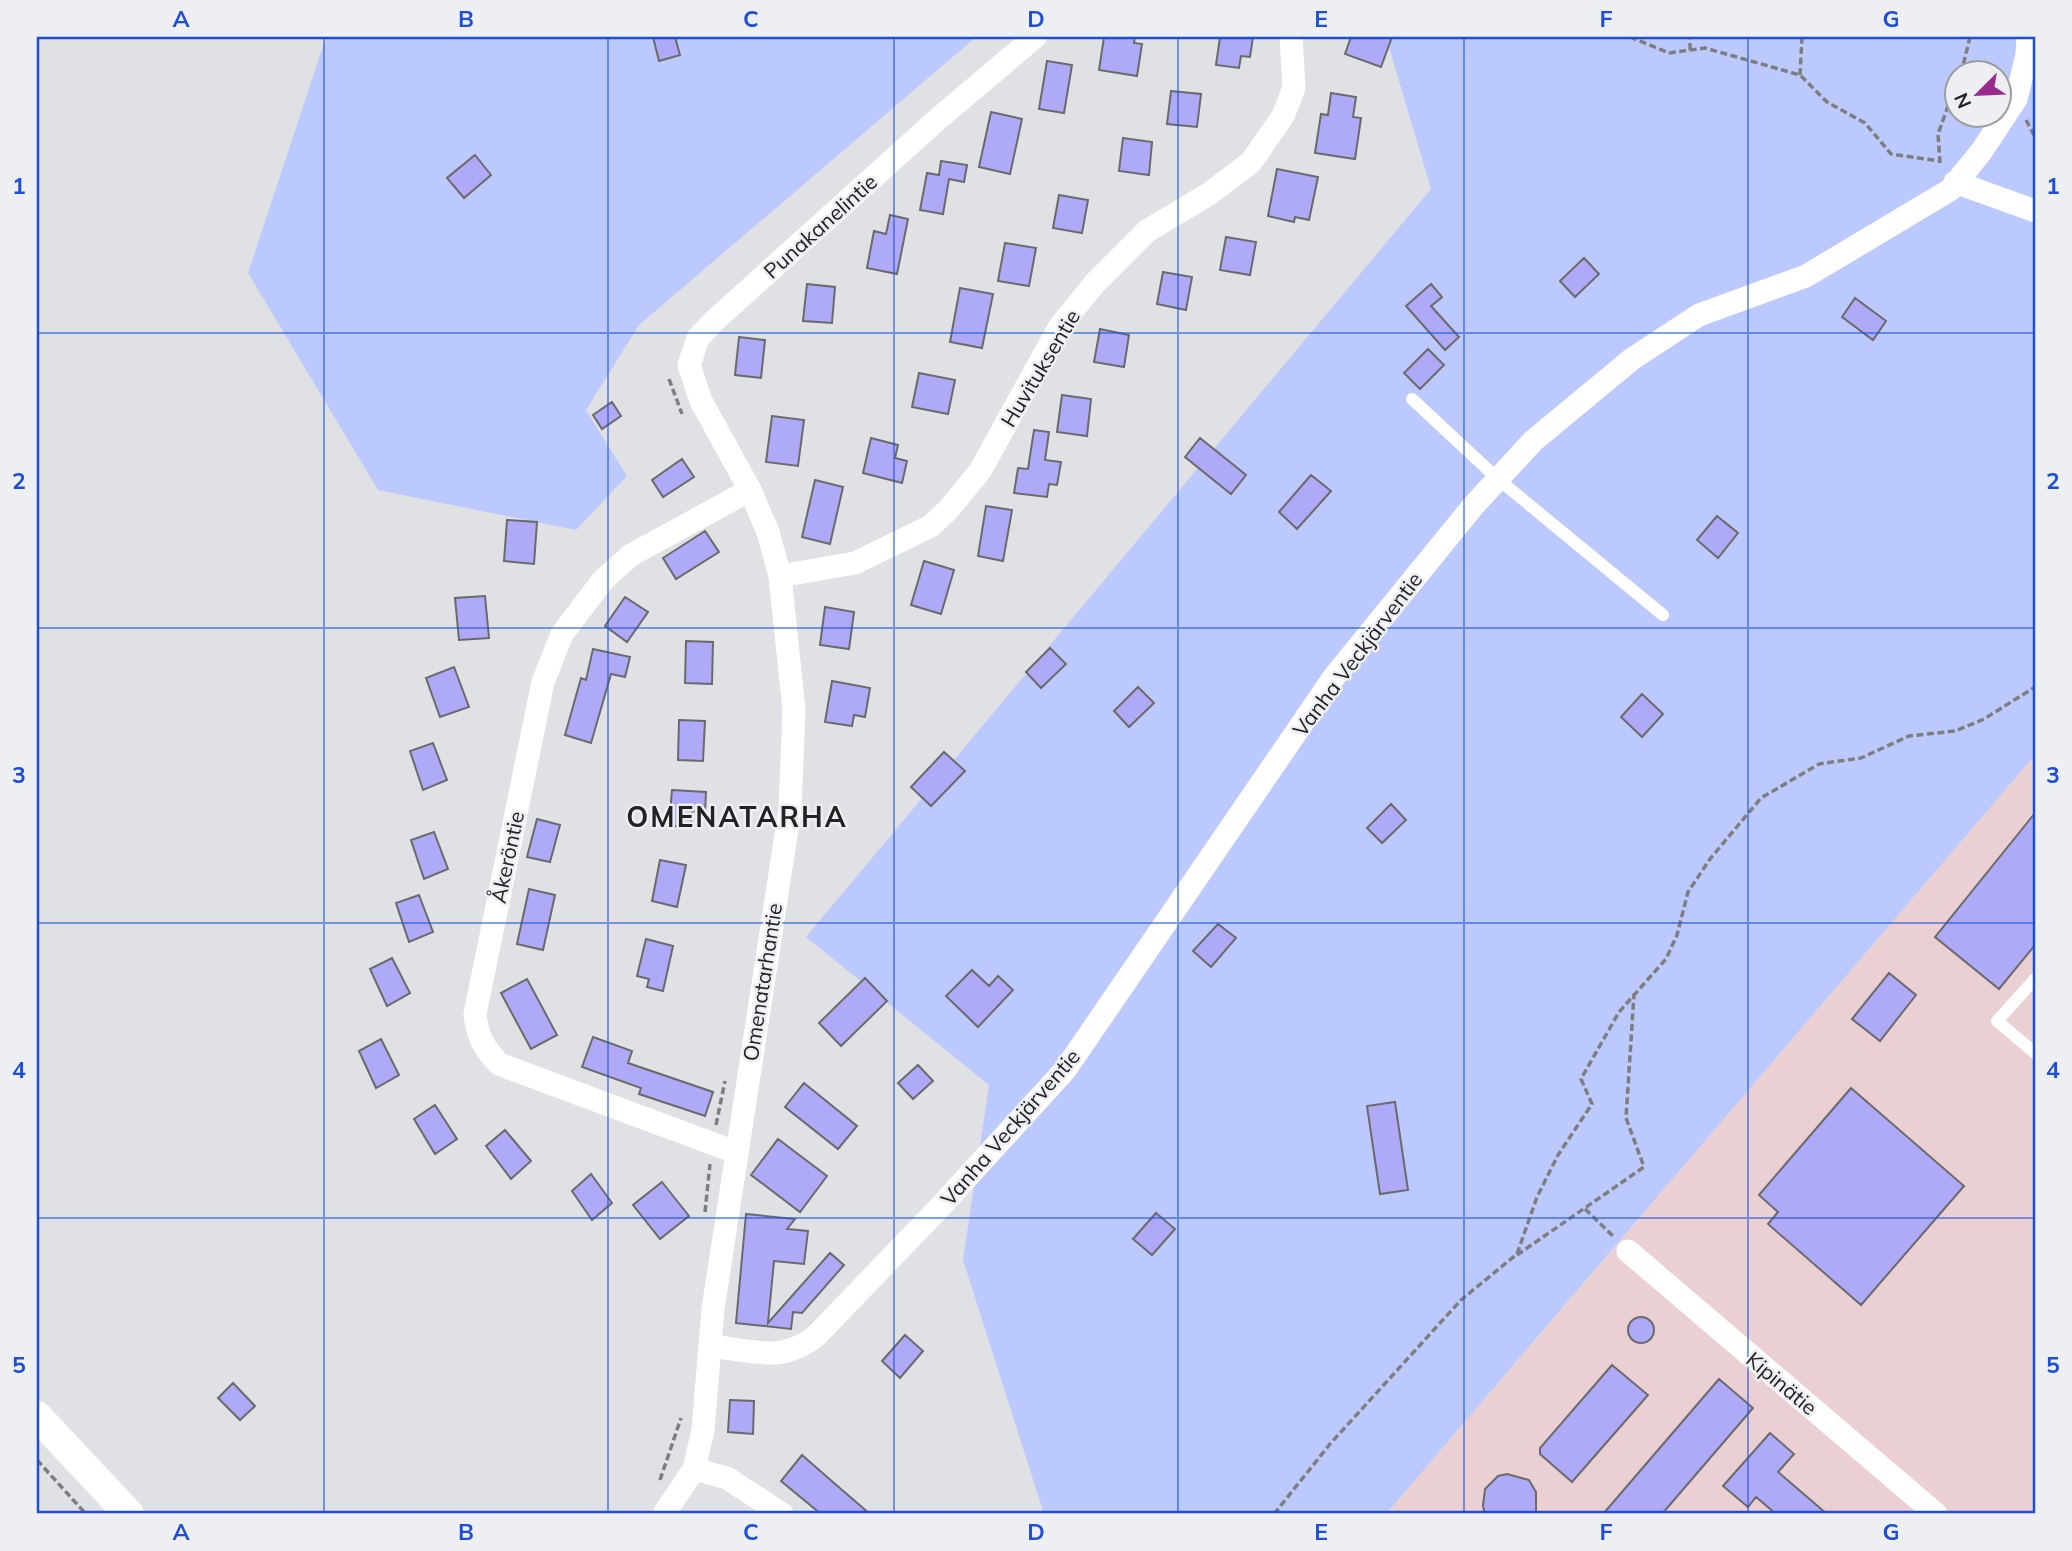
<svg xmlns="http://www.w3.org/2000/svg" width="2072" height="1551" viewBox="0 0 2072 1551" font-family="Mulish,sans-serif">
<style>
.industrial{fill:#ebd0d3}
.green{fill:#bcc9fd;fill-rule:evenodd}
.building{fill:#aeaaf8;stroke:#6a6a6d;stroke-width:2}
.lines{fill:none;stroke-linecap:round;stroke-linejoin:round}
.path{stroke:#7d7e81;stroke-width:3.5;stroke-dasharray:7 3.5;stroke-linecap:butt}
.service{stroke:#fff;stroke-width:12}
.minor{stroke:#fff;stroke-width:23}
.tertiary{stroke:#fff;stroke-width:30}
.grid{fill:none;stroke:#1d4ed8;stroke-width:2;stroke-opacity:0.55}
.labels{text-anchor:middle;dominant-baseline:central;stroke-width:5;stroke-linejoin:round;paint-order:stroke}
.street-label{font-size:21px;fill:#212223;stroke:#eeeff2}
.district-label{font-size:28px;font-weight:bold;letter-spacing:2px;fill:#212223;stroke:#eeeff2}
.neatline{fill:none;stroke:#1d4ed8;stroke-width:2.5}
.grid-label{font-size:23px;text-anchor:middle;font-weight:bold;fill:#1d4ed8}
</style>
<rect width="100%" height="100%" fill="#e0e1e5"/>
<path class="industrial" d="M2035 755V1514H1386L1543 1331Z"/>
<path class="green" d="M326 37H976L639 325 586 410 627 476 576 530 378 490 248 273Z
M1386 37H2035V755L1386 1514H1044L963 1260 989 1085 806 937 1431 189ZM1956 74H1998V116H1956Z"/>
<path class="building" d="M653 37H675L680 55 659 61Z
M1104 37H1135L1134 43 1142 44 1137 76 1099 70Z
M1220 37H1253L1250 57 1241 56 1239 68 1216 65Z
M1351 37H1392L1381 67 1345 54Z
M1047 61 1072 65 1064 113 1039 109Z
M1171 91 1201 94 1197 127 1167 124Z
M1331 93 1356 97 1353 117 1361 118 1355 159 1315 153 1321 114 1328 115Z
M991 112 1022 119 1010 174 979 167Z
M1123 138 1152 142 1149 175 1119 171Z
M475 155 491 175 464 198 447 178Z
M941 161 967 165 964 182 949 179 943 214 920 210 927 173 939 175Z
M1277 169 1318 177 1309 220 1295 217 1294 222 1268 216Z
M1059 195 1088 200 1082 233 1053 228Z
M890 215 908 219 897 274 867 268 874 231 886 234Z
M1226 237 1256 242 1250 275 1220 270Z
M1005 243 1036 248 1029 286 998 281Z
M1584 258 1599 274 1575 297 1560 281Z
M1163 272 1192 277 1186 310 1157 304Z
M807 284 835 287 832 323 803 321Z
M1431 284 1442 297 1431 306 1459 337 1445 350 1406 306Z
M960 288 993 294 982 348 950 342Z
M1855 298 1886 321 1873 340 1842 317Z
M1100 329 1129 335 1124 367 1094 362Z
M739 337 765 340 761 378 735 375Z
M1428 349 1444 365 1420 389 1404 373Z
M919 373 955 380 948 414 912 407Z
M1062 395 1091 399 1087 436 1057 432Z
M612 402 621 416 602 429 593 415Z
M772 416 804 420 798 466 766 462Z
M1034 430 1049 432 1045 460 1061 462 1057 485 1049 484 1047 497 1014 493 1018 468 1028 469Z
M871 438 898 445 895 458 907 461 902 483 863 473Z
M1200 438 1246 475 1231 494 1185 457Z
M682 459 694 477 663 497 652 480Z
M1311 475 1331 491 1297 529 1279 512Z
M815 480 843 487 830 544 802 537Z
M986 506 1012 510 1003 561 978 556Z
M1717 516 1738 533 1718 558 1697 540Z
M507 520 537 522 534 564 504 561Z
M705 531 719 552 676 579 663 558Z
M924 561 954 570 941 614 911 605Z
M485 596 489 638 459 640 455 598Z
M625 597 648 612 627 642 605 626Z
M825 607 854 612 849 649 820 645Z
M686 641 713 642 712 684 685 683Z
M1050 648 1066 664 1041 688 1026 672Z
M593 649 630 657 625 677 611 674 591 743 565 735 581 678 586 680Z
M454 667 469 707 440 717 426 678Z
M832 681 870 688 865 717 854 715 852 726 825 722Z
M1138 687 1154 703 1129 727 1114 711Z
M1642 694 1663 714 1642 737 1621 717Z
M679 720 705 721 703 761 678 760Z
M433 743 447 780 423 790 410 751Z
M944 752 965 771 931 806 911 787Z
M672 790 706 792 705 812 692 811 691 827 669 826Z
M1391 804 1406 820 1382 843 1367 828Z
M2035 813V945L1999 989 1935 937Z
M537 819 560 825 550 862 527 857Z
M434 832 448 869 424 879 411 840Z
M660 860 686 865 677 907 652 901Z
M529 889 555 895 543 950 517 944Z
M419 895 433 932 409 942 396 903Z
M1218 924 1236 938 1211 967 1193 951Z
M646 939 673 946 663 991 647 987 649 979 637 976Z
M392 958 410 993 387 1006 370 969Z
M972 970 989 986 998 976 1013 990 978 1027 946 996Z
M1889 973 1916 995 1880 1041 1852 1019Z
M865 978 887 1001 841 1046 819 1023Z
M527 979 557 1035 531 1049 501 993Z
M593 1037 632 1051 628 1063 713 1092 705 1116 639 1094 641 1088 582 1067Z
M381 1039 399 1075 376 1088 359 1051Z
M918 1065 933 1081 913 1099 898 1083Z
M804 1083 857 1126 838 1149 785 1107Z
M1851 1088 1964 1186 1861 1305 1768 1224 1778 1212 1759 1195Z
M1395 1102 1408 1190 1380 1194 1367 1106Z
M435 1105 457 1139 435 1154 414 1119Z
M505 1130 531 1161 511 1179 486 1146Z
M778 1139 827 1176 800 1212 751 1175Z
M591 1174 612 1203 592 1220 572 1191Z
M662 1182 689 1216 660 1239 633 1205Z
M1156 1213 1175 1229 1152 1255 1133 1239Z
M746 1214 795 1219 787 1229 808 1231 804 1264 774 1261 768 1323 830 1253 844 1265 802 1313 793 1312 791 1329 736 1323Z
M1628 1330a13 13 0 1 1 26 0a13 13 0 1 1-26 0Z
M905 1335 923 1351 900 1378 882 1361Z
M1612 1365 1648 1395 1572 1482 1540 1454V1448Z
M1719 1379 1753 1408 1662 1514H1603Z
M233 1383 255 1406 240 1420 218 1398Z
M730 1400 754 1401 753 1434 728 1432Z
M1770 1433 1794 1454 1778 1472 1827 1514H1776L1756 1497 1748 1507 1723 1486Z
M802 1455 834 1483 870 1514H821L781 1481Z
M1507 1474 1529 1480 1536 1492V1514H1485L1483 1506 1485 1489 1498 1476Z"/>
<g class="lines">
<path class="path" d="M1630 37 1669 53 1705 48 1800 75 1827 102 1865 123 1891 154 1939 161
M1690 50V37
M1961 74 1970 37
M1800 75 1802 37
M2026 120 2035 137
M1940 163 1938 134 1956 84
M669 379 682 414
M716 1125 725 1081
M1585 1209 1614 1237
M705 1212 710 1164
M1517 1255 1644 1167 1626 1118 1634 994
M37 1460 86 1514
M660 1480 681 1418
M1274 1514 1330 1444 1461 1300 1517 1254 1537 1197 1558 1155 1592 1104 1581 1079 1619 1012 1666 959 1677 935 1688 892 1710 859 1761 798 1819 764 1861 758 1909 736 1955 731 1984 719 2035 687"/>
<path class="service" d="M1412 399 1498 479 1663 615
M2035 979 1997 1021 2035 1053"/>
<path class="minor" d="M1955 182 2035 211
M780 576 855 563 931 526 948 510 980 471 1060 326 1095 283 1147 231 1209 194 1251 162 1283 116 1294 88 1291 37
M735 1152 499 1064C484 1048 477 1036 475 1014L543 682 562 634 603 580 631 555 750 490
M1628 1251 1936 1514
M710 1346C751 1350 781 1364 816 1336L941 1206 1065 1070 1334 677 1474 505 1533 441 1632 359 1699 315 1806 276 1950 190 1981 152 2016 99 2027 55 2028 37
M694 1469 727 1478 782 1514
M664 1514 694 1469 703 1430 713 1309 790 809 794 710 780 576 768 532 750 490 701 401 689 365 698 338 714 321 939 118 1035 37"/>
<path class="tertiary" d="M37 1416 129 1514"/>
</g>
<path class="grid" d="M324 37V1514M608 37V1514M894 37V1514M1178 37V1514M1464 37V1514M1748 37V1514M37 333H2035M37 628H2035M37 923H2035M37 1218H2035"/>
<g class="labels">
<g class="street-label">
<text transform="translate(820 226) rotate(-42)">Punakanelintie</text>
<text transform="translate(1040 368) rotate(-59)">Huvituksentie</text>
<text transform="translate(1357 654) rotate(-53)">Vanha Veckjärventie</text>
<text transform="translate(507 857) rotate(-78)">Åkeröntie</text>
<text transform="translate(762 982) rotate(-81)">Omenatarhantie</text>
<text transform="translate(1010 1127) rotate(-49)">Vanha Veckjärventie</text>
<text transform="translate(1782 1383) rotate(40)">Kipinätie</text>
</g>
<g class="district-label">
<text x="737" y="816">OMENATARHA</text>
</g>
</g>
<rect width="2072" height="1551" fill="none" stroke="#eeeff2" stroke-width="77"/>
<g transform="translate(1978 94) rotate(246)"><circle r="33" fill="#eeeff2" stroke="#9c9d9f" stroke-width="2"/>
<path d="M0-5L12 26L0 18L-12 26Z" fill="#982b8d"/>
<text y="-10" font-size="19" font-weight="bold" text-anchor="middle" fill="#212223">N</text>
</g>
<rect x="38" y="38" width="1996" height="1474" class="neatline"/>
<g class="grid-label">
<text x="181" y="27">A</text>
<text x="466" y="27">B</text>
<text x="751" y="27">C</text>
<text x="1036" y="27">D</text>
<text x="1321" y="27">E</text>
<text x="1606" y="27">F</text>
<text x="1891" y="27">G</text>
<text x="19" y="194">1</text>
<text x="2053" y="194">1</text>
<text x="19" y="489">2</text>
<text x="2053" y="489">2</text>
<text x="19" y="783">3</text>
<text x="2053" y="783">3</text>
<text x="19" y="1078">4</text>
<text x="2053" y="1078">4</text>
<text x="19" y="1373">5</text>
<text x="2053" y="1373">5</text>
<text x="181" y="1540">A</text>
<text x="466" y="1540">B</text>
<text x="751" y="1540">C</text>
<text x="1036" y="1540">D</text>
<text x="1321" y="1540">E</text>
<text x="1606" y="1540">F</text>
<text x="1891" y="1540">G</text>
</g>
</svg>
